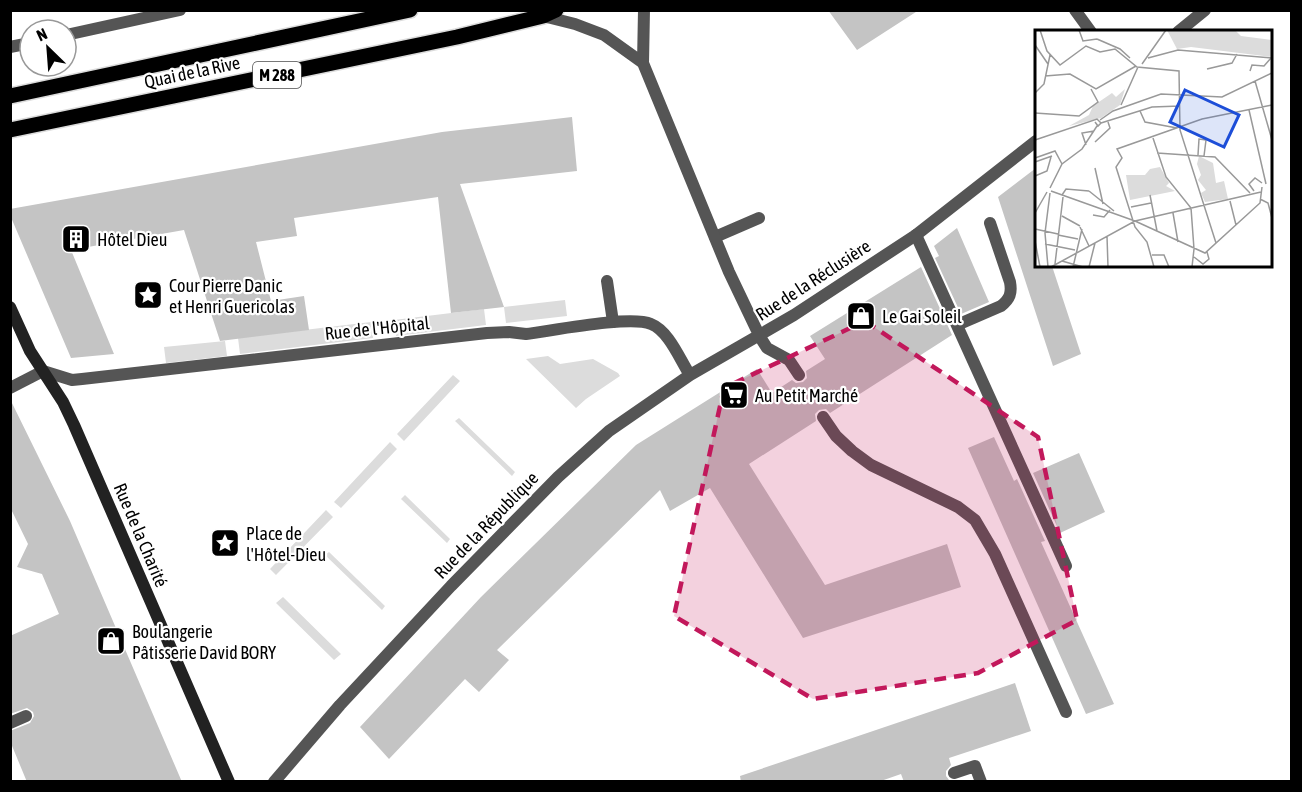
<svg xmlns="http://www.w3.org/2000/svg" width="1302" height="792" viewBox="0 0 1302 792" font-family="'Asap Condensed',sans-serif">
<style>
.garden{fill:#dcdcdc}
.building{fill:#c4c4c4}
.lines{fill:none;stroke-linecap:round;stroke-linejoin:round}
.primary-casing{stroke:#dbdbdb;stroke-width:18}
.lane{stroke:#555;stroke-width:12}
.street{stroke:#555;stroke-width:12}
.secondary{stroke:#222;stroke-width:12}
.primary{stroke:#000;stroke-width:15}
.marked{fill:#c2185b;fill-opacity:0.2;stroke:#c2185b;stroke-width:4.5;stroke-dasharray:12 8;stroke-linejoin:round}
.labels{text-anchor:middle;dominant-baseline:central;stroke-width:4.5;stroke-linejoin:round;paint-order:stroke}
.shield{fill:#fff;stroke:#4c4c4c;stroke-width:1.5}
.shield-label{font-size:16px;font-weight:bold;fill:#000}
.street-label{font-size:18px;fill:#000;stroke:#fff}
.poi-label{font-size:18px;fill:#000;stroke:#fff;text-anchor:start}
.inset-road{fill:none;stroke:#999;stroke-width:1.5}
.view{fill:#1d4ed8;fill-opacity:0.15;stroke:#1d4ed8;stroke-width:3}
.inset-edge{fill:none;stroke:#000;stroke-width:3}
</style>
<rect width="100%" height="100%" fill="#fff"/>
<path class="garden" d="M565 300 567 316 506 323 504 307Z
M484 309 486 325 396 336 394 320Z
M371 322 373 338 240 354 238 338Z
M225 341 227 356 166 363 164 347Z
M548 356 560 364 593 359 618 373 620 376 586 399 576 408 526 359Z
M453 375 460 381 404 441 397 434Z
M459 418 515 472 512 476 455 421Z
M390 442 397 449 341 508 334 502Z
M405 495 450 539 447 543 401 499Z
M326 510 333 517 276 575 270 569Z
M329 552 385 606 382 610 325 555Z
M283 597 341 654 334 660 276 603Z"/>
<path class="building" d="M828 10H919L857 50Z
M572 117 577 171 460 184 504 307 451 313 438 197 294 218 297 236 256 242 271 301 304 296 309 330 220 341 184 230 71 250 114 354 71 358 10 215V209L442 132Z
M1036 168V266H1052L1081 354 1053 366 998 197Z
M957 228 989 302 961 314 935 258 939 256 934 246Z
M921 267 952 335 830 413 826 409 819 410 815 414 816 421 749 464 825 585 947 544 961 587 803 638 710 488 670 511 660 490 497 650 509 660 479 692 465 679 389 759 360 727 481 597 636 445 757 369 772 393 792 380 796 383 803 382 807 378 806 371 825 359 810 336Z
M10 399 70 521 182 782H27L10 741V731L30 723 34 716 33 712 27 708 10 714V636L59 614 42 574 17 567 28 544 10 507Z
M994 437 1014 481 1017 479 1045 541 1041 542 1114 704 1086 714 968 448Z
M1079 453 1105 512 1060 533 1033 473Z
M1015 683 1031 731 949 758 951 765 946 771V776L949 780 957 782H904L901 774 878 782H741L740 776Z"/>
<g class="lines">
<g class="primary-casing">
<path id="primary" d="M10 96 410 10
M10 130 457 37 543 16 556 10"/>
</g>
<path class="lane" d="M1075 10 1091 32
M916 235 1066 566
M715 237 759 218
M607 281 613 322
M957 325 1001 306C1010 299 1012 293 1010 282L990 223
M760 337 767 348 789 360 799 375
M823 417 836 436 852 451 871 465 958 507 975 520 995 554 1066 712
M10 723 26 716
M954 773 975 766 981 782"/>
<path class="street" d="M644 10 643 63 729 272 760 337
M543 16 575 24 604 35 643 63
M1178 32 1205 10
M66 35 180 10
M10 47 30 43
M10 388 43 371 72 380 82 379 487 333 509 332 526 334C551 331 630 315 651 324 669 331 680 360 690 375
M274 782 340 705 451 586 558 477 609 431 690 375 794 315 916 235 1036 141"/>
<path class="secondary" d="M10 307 30 351 63 402 74 425 229 782"/>
<use href="#primary" class="primary"/>
</g>
<path class="marked" d="M865 321 1038 437 1077 620 978 673 813 699 674 616 724 388Z"/>
<defs>
<g id="building-square" transform="scale(1.5)"><rect x="-9" y="-9" width="18" height="18" rx="4" fill="#000" stroke="#fff"/><path d="M-4-6H4V6H1V3H-1V6H-4ZM-2.5-4.3h1.7v1.8h-1.7ZM.8-4.3h1.7v1.8H.8ZM-2.5-1h1.7V.8h-1.7ZM.8-1h1.7V.8H.8Z" fill="#fff"/></g>
<g id="sight-square" transform="scale(1.5)"><rect x="-9" y="-9" width="18" height="18" rx="4" fill="#000" stroke="#fff"/><path d="M0-6L1.8-2.2L6-1.7L2.9 1.2L3.7 5.4L0 3.3L-3.7 5.4L-2.9 1.2L-6-1.7L-1.8-2.2Z" fill="#fff"/></g>
<g id="shop-square" transform="scale(1.5)"><rect x="-9" y="-9" width="18" height="18" rx="4" fill="#000" stroke="#fff"/><path d="M-5-2.5h2.3a2.7 3.5 0 0 1 5.4 0H5L5.5 6h-11ZM-1.5-2.5h3a1.5 2.3 0 0 0-3 0Z" fill="#fff"/></g>
<g id="supermarket-square" transform="scale(1.5)"><rect x="-9" y="-9" width="18" height="18" rx="4" fill="#000" stroke="#fff"/><path d="M-6-5.5h2.5l.6 2H6L4.5 2H-2.5L-4.4-4H-6ZM-1.5 3.2a1.3 1.3 0 1 0 .1 0ZM3 3.2a1.3 1.3 0 1 0 .1 0Z" fill="#fff"/></g>
</defs>
<g fill-rule="evenodd">
<use href="#building-square" x="76" y="239"/>
<use href="#sight-square" x="148" y="295"/>
<use href="#shop-square" x="861" y="316"/>
<use href="#supermarket-square" x="734" y="395"/>
<use href="#sight-square" x="225" y="543"/>
<use href="#shop-square" x="111" y="641"/>
</g>
<g class="labels">
<rect class="shield" x="253" y="62" width="48" height="26" rx="4.5"/>
<g class="shield-label">
<text x="277" y="75">M 288</text>
</g>
<g class="street-label">
<text transform="translate(192 72) rotate(-12)">Quai de la Rive</text>
<text transform="translate(813 280) rotate(-33)">Rue de la Réclusière</text>
<text transform="translate(377 328) rotate(-6)">Rue de l'Hôpital</text>
<text transform="translate(486 525) rotate(-46)">Rue de la République</text>
<text transform="translate(141 535) rotate(67)">Rue de la Charité</text>
</g>
<g class="poi-label">
<text x="97" y="239">Hôtel Dieu</text>
<text x="169" y="285">Cour Pierre Danic<tspan x="169" dy="21">et Henri Guericolas</tspan></text>
<text x="882" y="316">Le Gai Soleil</text>
<text x="755" y="395">Au Petit Marché</text>
<text x="246" y="533">Place de<tspan x="246" dy="21">l'Hôtel-Dieu</tspan></text>
<text x="132" y="631">Boulangerie<tspan x="132" dy="21">Pâtisserie David BORY</tspan></text>
</g>
</g>
<g transform="translate(1035 30)">
<rect width="237" height="237" fill="#fff"/>
<path d="M132 0H200L206 6 237 10V27L156 17 142 19Z" fill="#dcdcdc"/>
<path d="M90 59 85 75 66 88 34 96 54 85 58 76 77 63 81 67ZM164 126 178 133 181 153 189 151 193 169 170 172 166 163 171 160 163 150 166 145 162 134ZM125 137 134 153 131 156 140 161 95 170 91 145H110L115 139Z" fill="#dcdcdc"/>
<path class="inset-road" d="M5 0 12 21 25 35 51 16 65 22 80 19 102 37 144 41 145 100 181 213M44 0 48 11 62 9M62 9 85 19 95 28M0 15 13 34M113 28 143 20 237 28M107 34 131 0M172 39 197 33 202 24M215 41 217 35 229 36 236 28M10 46 35 44 61 59 101 36M220 51 237 110M0 63 9 54 15 25M86 75 103 37M214 80 231 154M105 81 110 92 142 98M0 83 44 86 63 72 56 59M65 90 78 81 126 64 187 67 237 43M66 93 117 77 145 76M118 108 131 147 156 178 159 219M0 110 62 89 66 93 63 96 60 92M60 112 75 98 73 92M51 115 47 103 59 101M122 123 180 127 215 163M163 125 164 109 171 110 169 126M0 128 20 121 27 134M0 132 17 126M60 138 68 174M0 146 12 141 16 127M15 158 27 134 47 119 62 96M16 161 100 191M54 161 79 181M219 161 214 154 220 148 227 153M27 165 31 159 54 161M115 165 122 201M225 169 233 173 237 188M195 171 201 195M96 177 116 173M0 183 12 162M138 183 143 212M58 185 69 187 75 180M27 186 45 196M100 191 170 223 225 173 227 157M45 197 54 216M0 199 23 204M23 205 43 209M72 206 73 237M0 211 5 237M10 214 40 220M117 225H129L134 237M159 227 168 234 174 229 172 222M27 231 48 237M20 234 28 167M13 237 10 203 15 163M16 237 100 191 226 162M38 237 47 199M54 237 60 213M119 237 112 212 100 197 81 137 87 128 82 119 167 89 237 75M157 237 159 219"/>
<path class="view" d="M150 60 204 85 189 117 135 92Z"/>
<rect width="237" height="237" class="inset-edge"/>
</g>
<rect width="1302" height="792" fill="none" stroke="#000000" stroke-width="24"/>
<g transform="translate(48 48) rotate(335)"><circle r="28" fill="#ffffff" stroke="#999999" stroke-width="1.5"/>
<path d="M0-4.5L10 22L0 15L-10 22Z" fill="#000000"/>
<text y="-9" font-size="16" font-weight="bold" text-anchor="middle" fill="#000000">N</text>
</g>
</svg>
